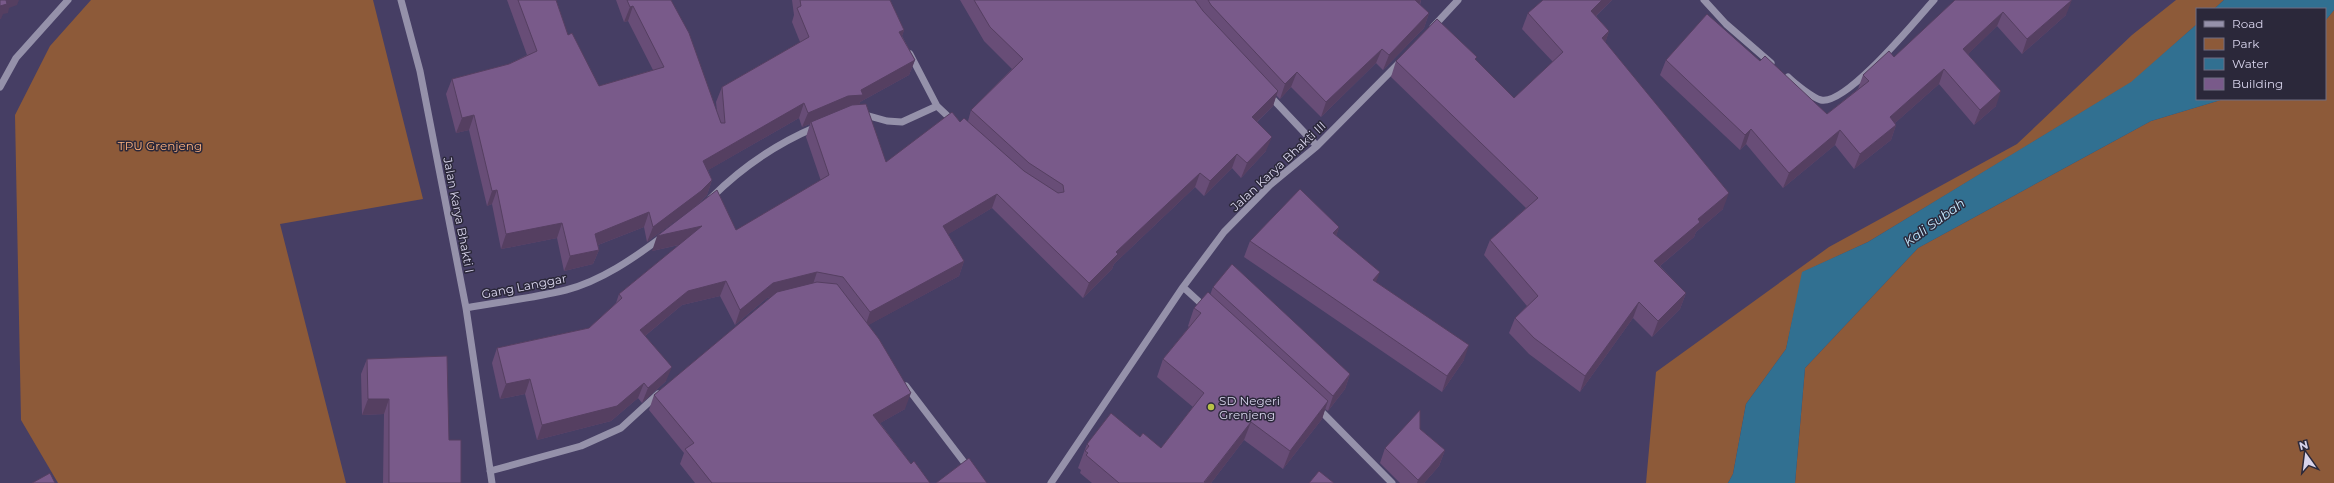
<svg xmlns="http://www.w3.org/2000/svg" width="2334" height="483" viewBox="0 0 2334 483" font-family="Montserrat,sans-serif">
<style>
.green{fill:#8d5a39}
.water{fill:#317091}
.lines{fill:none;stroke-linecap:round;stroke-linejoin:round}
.minor{stroke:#9591aa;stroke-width:7}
.wall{fill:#684d77;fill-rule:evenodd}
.shaded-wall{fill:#553f61}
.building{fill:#795a8a;stroke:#553f61}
.poi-dot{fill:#b8c147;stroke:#2b283a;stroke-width:1.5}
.labels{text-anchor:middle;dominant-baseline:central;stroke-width:3;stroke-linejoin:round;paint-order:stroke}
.park-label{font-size:12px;fill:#fdb07e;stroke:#2b283a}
.street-label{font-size:12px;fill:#d8d4ec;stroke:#2b283a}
.poi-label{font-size:12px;fill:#d8d4ec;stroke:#2b283a;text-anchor:start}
.water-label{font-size:13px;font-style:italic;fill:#c4e6fa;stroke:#2b283a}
</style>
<rect width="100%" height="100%" fill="#463e64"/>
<path class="green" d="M91 0H373L423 199 280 224 346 483H58L21 420 15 115 50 46Z
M2176 0H2224L2214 9H2197V24L2132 82 1868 242 1803 272 1786 349 1746 404 1733 474 1728 483H1646L1656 372 1829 247 2017 144 2132 35Z
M2334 10V483H1795L1805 368 1918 248 2151 121 2224 99H2325V21Z"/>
<path class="water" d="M2224 0H2334V10L2325 21V9H2214Z
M2197 24V99H2224L2151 121 1918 248 1805 368 1795 483H1728L1733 474 1746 404 1786 349 1802 272 1868 242 2131 82Z"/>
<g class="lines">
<path class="minor" d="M401 0 420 71 466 308 492 483
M1704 0 1726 24 1771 63
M1433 27 1458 0
M910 54 937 106 954 122
M1788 77C1794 83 1813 98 1821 100 1846 106 1916 20 1934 0
M0 87 16 58 68 0
M1268 94 1317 146
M862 114 887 121 902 122 937 106
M711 198C741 168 778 143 816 127
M1183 287 1206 308
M466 308C499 302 533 298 566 290 601 281 634 258 662 237
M906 386 980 483
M1317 407 1392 483
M490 471 581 446 621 428 658 394
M1051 483 1183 287 1224 232 1270 185 1317 146 1400 62"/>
</g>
<path class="wall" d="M507 0H556L568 35 599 86 653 70 628 21 624 22 616 0H671L717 112 716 102 722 87 800 42 792 22 794 15 792 0H890L904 30 902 36 915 60 909 75 860 102 859 105 886 162 960 122 968 121 971 110 1012 69 984 41 960 0H1421L1420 5 1429 13 1424 28 1383 70 1376 63 1321 117 1291 87 1280 99 1276 95 1273 106 1257 122 1266 151 1241 178 1232 168 1204 196 1195 187 1114 264 1112 269 1083 298 992 208 948 234 964 261 959 276 868 325 905 409 880 423 911 464 930 483H695L680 464 684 453 649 410 654 395 771 297 767 298 735 325 720 296 682 305 645 336 666 381 642 403 638 398 611 421 537 440 525 394 500 399 492 363 497 348 589 328 616 303 619 294 679 245 652 251 694 207 647 242 644 227 598 245 599 250 593 264 564 271 557 238 501 249 492 204 487 206 469 130 456 133 446 94 452 79 509 64 527 55ZM799 118 802 127 810 124 806 137 821 181 736 230 696 206 707 195 712 180 708 170Z
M1543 0H1612L1596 16 1609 31 1605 43 1723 209 1696 232 1694 237 1660 266 1686 293 1680 309 1652 337 1633 318 1580 392 1529 354 1509 333 1515 318 1527 306 1484 255 1490 240 1526 208 1391 77 1396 61 1476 60 1514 98 1553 62 1522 29 1528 13Z
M1955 0 2066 15 2022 54 1997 26 1968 54 1996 106 1974 125 1939 84 1895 123 1896 125 1891 140 1854 169 1835 145 1783 188 1746 144 1740 150 1660 75 1666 60 1760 61 1827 114 1858 89 1863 75 1894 57Z
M1339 227 1336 236 1376 282 1464 360 1442 392 1244 257 1250 241Z
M1213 287 1350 374 1345 389 1328 411 1325 409 1322 419 1283 469 1244 440 1211 483H1092L1080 473 1081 470 1078 468 1087 444 1140 437 1161 448 1193 407 1157 377 1163 359 1189 327 1188 326 1194 308 1210 295Z
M367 359 449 440 461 483H383L384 414 362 415 361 374Z
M1420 429 1445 450 1439 466 1424 483H1400L1380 463 1385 448Z"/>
<path class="shaded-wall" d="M6 0H19L17 5 9 8 8 13 3 14 1 19H0V6Z
M1414 0H1421L1419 5Z
M1602 0H1612L1585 26 1591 11Z
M2072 0 2066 15 2022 54 2027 39Z
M633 6 628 21 624 22 630 7Z
M2003 12 1997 26 1958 64 1963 49Z
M1429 13 1424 28 1383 70 1389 55Z
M904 30 899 45V32Z
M1609 31 1604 47 1602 38Z
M1382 49 1376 63 1321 117 1326 102Z
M915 60 909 75 860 102 858 109 811 122 810 124 802 127 808 113 861 90Z
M1944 69 1939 84 1885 132 1890 117Z
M1297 72 1291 87 1280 99 1285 84Z
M1278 91 1273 106 1246 132 1252 117Z
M2001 91 1996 106 1974 125 1980 110Z
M804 103 799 118 698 176 703 161Z
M474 115 469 130 456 133 462 118Z
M1896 125 1891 140 1854 169 1860 154Z
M1751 129 1746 144 1740 150 1745 135Z
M1840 130 1835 145 1783 188 1789 173Z
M1272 137 1266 151 1241 178 1247 163Z
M1237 154 1232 168 1204 196 1210 181Z
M1200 173 1195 187 1114 264 1112 269 1083 298 1089 283 1116 252Z
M712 180 707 195 696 206 647 242 653 227Z
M497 190 492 204 487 206 492 191Z
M1729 193 1723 209 1696 232 1694 237 1648 276 1654 261 1698 219Z
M997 194 992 208 937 241 943 226Z
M649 212 644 227 590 248 595 234Z
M562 223 557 238 501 249 506 234Z
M702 226 696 241 652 251 657 236Z
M1339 227 1334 242 1333 233Z
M599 250 593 264 564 271 570 256Z
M964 261 959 276 865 327 870 312Z
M817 272 812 287 767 298 735 325 740 310 773 283Z
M1380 272 1374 287 1373 280Z
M726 281 720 296 682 305 634 345 640 330 688 291Z
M1686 293 1680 309 1652 337 1658 321Z
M1639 302 1633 318 1580 392 1585 376Z
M1469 345 1464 360 1442 392 1447 376Z
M672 367 666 381 642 403 648 388Z
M1350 374 1345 389 1328 411 1333 396Z
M530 379 525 394 500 399 506 384Z
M644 383 638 398 611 421 537 440 542 425Z
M911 393 905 409 868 430 873 415Z
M368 399H389L384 414 362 415Z
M1328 401 1322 419 1283 469 1290 451Z
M1251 422 1244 440 1211 483H1204Z
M1445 450 1439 466 1424 483H1417L1418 480Z"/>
<path class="building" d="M0 0H6L7 4 0 6Z
M518 0H556L568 35 572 33 599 86 664 67 633 6 630 7 627 0H671L689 33 721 123H725L722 87 809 37 797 8 801 6 800 0H890L904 30 899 32 915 60 861 90 863 95 848 96 808 113 804 103 703 161 712 180 701 191 653 227 649 212 595 234 599 250 570 256 562 223 506 234 497 190 492 191 474 115 462 118 452 79 509 64 537 51Z
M974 0H1195L1203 11 1278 91 1252 117 1272 137 1247 163 1237 154 1210 181 1200 173 1116 252 1118 254 1089 283 997 194 943 226 964 261 870 312 843 277 817 272 773 283 740 310 726 281 688 291 640 330 672 367 648 388 644 383 617 406 542 425 530 379 506 384 497 348 589 328 622 298 619 294 702 226 657 236 717 190 736 230 829 175 811 122 852 105 866 104 886 162 952 112 960 122 964 118 1024 171 1058 193 1064 192 1063 185 1029 163 971 110 1023 59 990 27Z
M1208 0H1415L1429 13 1389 55 1382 49 1326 102 1297 72 1285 84 1211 5Z
M1543 0H1602L1591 11 1609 31 1602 38 1729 193 1698 219 1700 222 1654 261 1686 293 1658 321 1639 302 1585 376 1534 338 1515 318 1538 296 1490 240 1538 198 1396 61 1437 19 1477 57 1475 59 1514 98 1563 52 1528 13Z
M1955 0H2072L2027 39 2003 12 1963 49 2001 91 1980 110 1944 69 1890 117 1896 125 1860 154 1840 130 1789 173 1751 129 1745 135 1666 60 1707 14 1760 61 1765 56 1827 114 1869 81 1863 75 1889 51 1894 57Z
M1300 189 1339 227 1333 233 1380 272 1373 280 1469 345 1447 376 1250 241Z
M1232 264 1350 374 1333 396 1213 287Z
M817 282 837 284 879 339 911 393 873 415 911 464 914 461 930 483H712L685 449 694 443 654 395 777 292Z
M1208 292 1328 401 1290 451 1251 422 1204 482 1206 483H1119L1086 455 1088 453 1085 451 1089 446 1087 444 1111 413 1140 437 1143 433 1161 448 1204 393 1163 359 1201 313 1194 308Z
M447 356 449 440H461V483H389V399H368L367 359Z
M1420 410V429L1445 450 1418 480 1385 448Z
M969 458 987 483H936Z
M1319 471 1334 483H1309Z
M50 473 55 483H32Z"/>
<circle class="poi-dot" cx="1211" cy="407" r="4"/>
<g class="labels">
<g class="park-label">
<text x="160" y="145">TPU Grenjeng</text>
</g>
<g class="street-label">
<text transform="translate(1278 166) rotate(-43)">Jalan Karya Bhakti III</text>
<text transform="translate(459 215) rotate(79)">Jalan Karya Bhakti I</text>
<text transform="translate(524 286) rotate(-11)">Gang Langgar</text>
</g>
<g class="poi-label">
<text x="1219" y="400">SD Negeri<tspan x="1219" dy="14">Grenjeng</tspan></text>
</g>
<g class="water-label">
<text transform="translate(1934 222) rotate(-36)">Kali Subah</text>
</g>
</g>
<rect x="2196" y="8" width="130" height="92" fill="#2b283a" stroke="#706d81"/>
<rect x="2204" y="21" width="20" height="6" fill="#9591aa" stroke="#706d81"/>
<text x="2232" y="28" font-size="12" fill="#d8d4ec">Road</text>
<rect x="2204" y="38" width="20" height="12" fill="#8d5a39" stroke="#706d81"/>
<text x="2232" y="48" font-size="12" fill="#d8d4ec">Park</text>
<rect x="2204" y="58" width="20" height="12" fill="#317091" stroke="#706d81"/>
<text x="2232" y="68" font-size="12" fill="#d8d4ec">Water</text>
<rect x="2204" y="78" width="20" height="12" fill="#795a8a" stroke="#706d81"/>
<text x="2232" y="88" font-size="12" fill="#d8d4ec">Building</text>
<g transform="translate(2306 455) rotate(346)" stroke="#2b283a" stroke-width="3" paint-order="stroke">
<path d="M0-3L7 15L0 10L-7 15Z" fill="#d8d4ec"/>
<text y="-6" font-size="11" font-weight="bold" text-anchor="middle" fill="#d8d4ec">N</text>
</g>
</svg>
